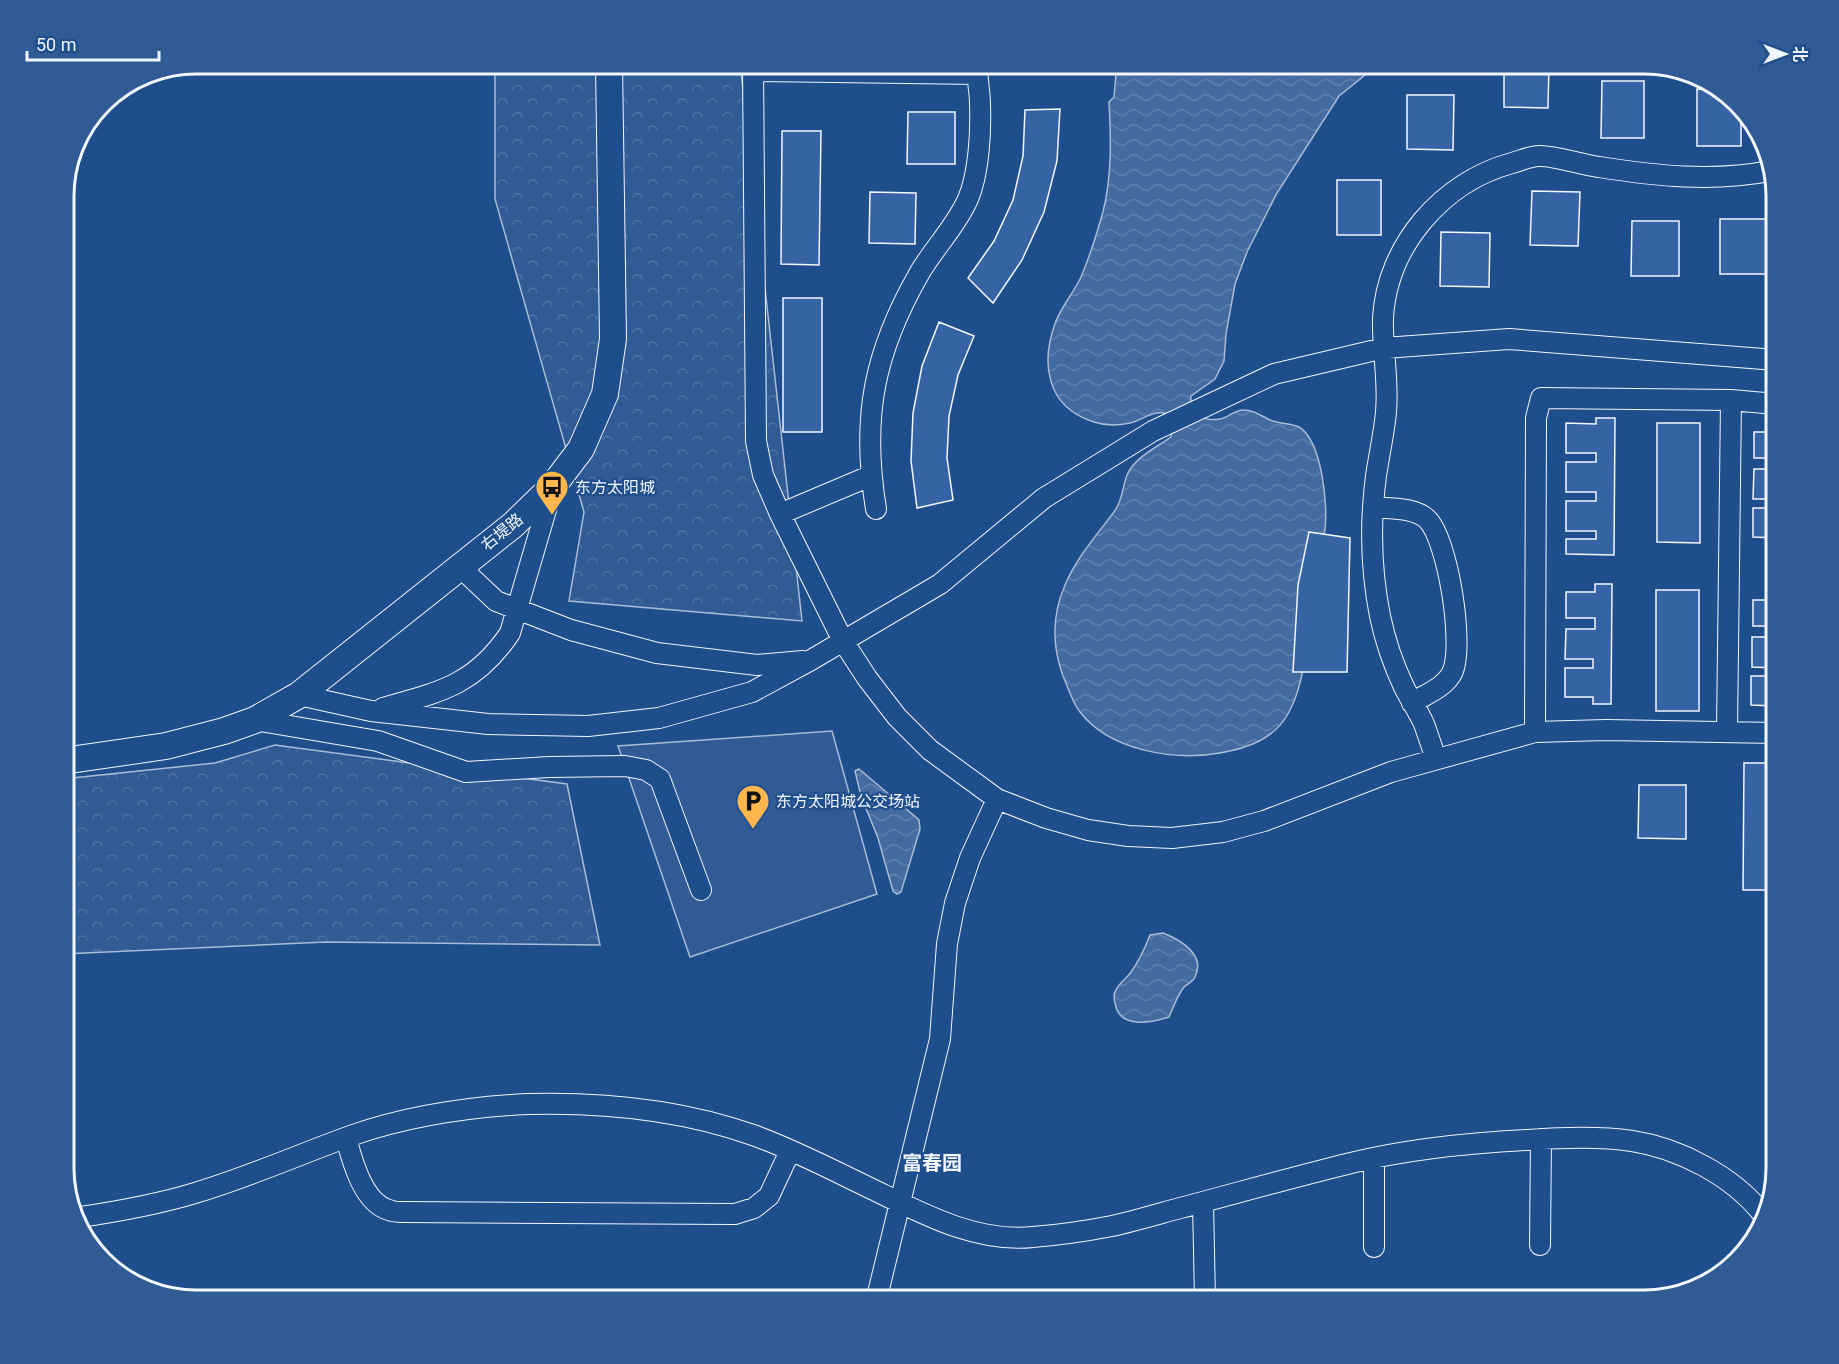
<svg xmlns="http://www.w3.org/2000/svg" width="1839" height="1364" viewBox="0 0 1839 1364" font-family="Roboto,'Noto Sans SC',sans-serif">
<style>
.forest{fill:url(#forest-crowns);stroke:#a8bbd7;stroke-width:1.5}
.pitch{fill:#305b95;stroke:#a8bbd7;stroke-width:1.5}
.water{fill:url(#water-waves);stroke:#a8bbd7;stroke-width:1.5}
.building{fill:#3563a3;stroke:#f2f6ff;stroke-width:1.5}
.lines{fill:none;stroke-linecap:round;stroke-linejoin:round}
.minor-casing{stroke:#f2f6ff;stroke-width:22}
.major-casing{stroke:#f2f6ff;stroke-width:28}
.minor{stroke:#1f4e8c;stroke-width:20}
.major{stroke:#1f4e8c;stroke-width:26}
.labels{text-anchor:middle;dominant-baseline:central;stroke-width:4.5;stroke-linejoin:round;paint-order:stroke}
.poi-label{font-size:16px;fill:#f2f6ff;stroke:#1f4e8c;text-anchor:start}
.street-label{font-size:16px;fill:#f2f6ff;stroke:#1f4e8c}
.quarter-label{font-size:20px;font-weight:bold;fill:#f2f6ff;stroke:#1f4e8c}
.rim{fill:none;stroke:#f2f6ff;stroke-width:3}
</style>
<defs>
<pattern id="forest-crowns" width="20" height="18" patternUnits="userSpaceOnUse" patternTransform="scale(1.5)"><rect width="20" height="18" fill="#305b95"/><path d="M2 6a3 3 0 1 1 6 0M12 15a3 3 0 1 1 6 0" fill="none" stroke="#4e73a5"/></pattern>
<pattern id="water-waves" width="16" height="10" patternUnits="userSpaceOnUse" patternTransform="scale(1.5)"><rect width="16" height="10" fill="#446ba0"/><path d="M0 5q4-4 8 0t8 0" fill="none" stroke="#5f81ae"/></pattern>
</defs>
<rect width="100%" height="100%" fill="#1f4e8c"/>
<path class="forest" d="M495 63H740L802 621 569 601 584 512 495 199Z
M275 745 567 784 600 945 326 942 63 954V779L215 763Z"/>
<path class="pitch" d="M832 731 877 894 690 957 618 746Z"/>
<path class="water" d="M1117 63H1380L1339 96 1277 193 1247 252 1235 284 1226 334 1224 361 1215 379 1191 396C1189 413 1203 422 1220 419 1227 418 1235 410 1243 410 1252 409 1262 416 1270 420 1279 424 1291 423 1299 427 1322 441 1328 505 1325 529 1320 561 1315 594 1310 626 1305 655 1303 686 1289 712 1275 739 1248 748 1220 753 1175 761 1110 751 1080 712 1072 702 1068 687 1063 676 1052 646 1052 615 1065 585 1077 557 1096 536 1114 512 1123 500 1122 488 1127 475 1134 458 1157 447 1171 437L1172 427 1164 413C1152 411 1142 420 1130 423 1117 426 1106 426 1094 422 1046 407 1040 363 1056 321 1062 306 1074 292 1081 277 1090 256 1097 233 1103 212 1112 176 1111 139 1109 102L1114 97Z
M859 769 919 820 920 829 901 892 897 894 893 891 878 838 861 796 855 771Z
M1163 933C1181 940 1206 955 1195 977 1193 982 1187 984 1184 987 1178 995 1173 1007 1169 1017 1150 1023 1119 1029 1115 1003 1114 999 1113 994 1116 990 1119 983 1127 978 1131 972 1139 961 1145 948 1150 935Z"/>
<path class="building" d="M1504 63H1549L1548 108 1504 107Z
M1602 81H1644V138H1601Z
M1697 89 1724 90 1741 111V146H1697Z
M1407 95H1454L1453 150 1407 149Z
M1060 109 1057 161 1044 212 1022 260 993 303 968 278 994 241 1013 200 1023 156 1025 110Z
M908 112H955V164H907Z
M782 131H821L819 265 781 264Z
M1337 180H1381V235H1337Z
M1532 191 1580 192 1578 246 1530 245Z
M870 192 916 193 915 244 869 243Z
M1720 219H1768V274H1720Z
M1632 221H1679V276H1631Z
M1441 232 1490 233 1489 287 1440 286Z
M783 298H822V432H783Z
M939 322 974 336 958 375 949 416 947 458 953 500 917 508 911 461 913 413 922 366Z
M1596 418H1615L1614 555 1566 554V539H1596V531H1566V501H1596V492H1566V462H1596V453H1566V423L1596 424Z
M1657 423H1700V543L1657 542Z
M1754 432H1776V458H1754Z
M1754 469H1776V499H1753Z
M1753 508H1776V538L1753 537Z
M1309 532 1350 538 1347 672H1293L1298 585Z
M1595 584H1612L1611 704H1593V697H1565V668H1593V659H1565L1566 629H1595V618H1566V592H1595Z
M1656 590H1699V711H1656Z
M1753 600H1776V626H1753Z
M1752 637H1776V668L1752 667Z
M1751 676H1776V706L1751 705Z
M1744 763H1773L1772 890H1743Z
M1639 785H1686V839L1638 838Z"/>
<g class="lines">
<g class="minor-casing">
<path id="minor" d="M753 63 756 441 763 475 780 514 843 641 867 678 897 717 930 750 997 799 1046 818 1088 830 1128 836 1172 838 1223 832 1264 821 1391 772 1535 732 1606 730 1776 733
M753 71 977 74
M1374 507C1390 509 1414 507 1427 519 1448 539 1465 647 1452 673 1444 688 1426 694 1412 703
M876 509C861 417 874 352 920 272 935 247 956 226 968 199 979 173 981 132 980 104 980 90 976 77 978 63
M780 514 870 476
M459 566 496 601 571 630 657 653 757 665 803 661
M299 695 371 711 488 724 588 726 659 718 752 692 811 660 940 584 1044 498 1153 431 1274 374 1384 348 1509 339 1776 360
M383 708C440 692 475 685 510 633L553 486
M255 720 378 741 466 772 549 767 625 766 646 770 660 779 701 890
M1535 732 1536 418 1541 398 1731 400 1776 404
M1727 732 1731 400
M1436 759C1432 747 1428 735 1424 724 1418 711 1410 699 1404 687 1393 664 1385 640 1380 616 1371 571 1370 522 1376 476 1379 455 1384 434 1386 412 1389 381 1382 349 1383 318 1387 246 1442 182 1512 163 1520 161 1530 156 1539 156 1552 155 1583 165 1599 167 1656 176 1713 182 1770 171
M346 1138C352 1160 363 1203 389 1210 393 1212 399 1212 403 1212L735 1214 754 1208 769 1196 790 1151
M1374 1159V1247
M1203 1202 1205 1299
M74 1218C115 1212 156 1205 195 1193 249 1177 300 1154 353 1135 408 1116 469 1107 527 1104 602 1102 682 1110 753 1135 795 1150 834 1171 874 1190 923 1214 977 1243 1033 1237 1059 1235 1086 1231 1112 1226 1135 1221 1158 1214 1180 1208 1237 1193 1294 1177 1351 1163 1408 1149 1468 1143 1526 1140 1562 1138 1597 1136 1632 1141 1679 1148 1732 1176 1761 1212
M1540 1245 1541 1139
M876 1301 940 1039 947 944 955 903 970 858 997 799"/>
</g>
<g class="major-casing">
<path id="major" d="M63 761 166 746 224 731 255 720 299 695 513 525 553 486 581 449 605 394 613 339 609 63"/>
</g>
<use href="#minor" class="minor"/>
<use href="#major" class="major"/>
</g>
<defs>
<g id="bus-pin" transform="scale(1.725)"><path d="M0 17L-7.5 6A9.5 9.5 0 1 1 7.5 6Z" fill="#ffb74d" stroke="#1f4e8c"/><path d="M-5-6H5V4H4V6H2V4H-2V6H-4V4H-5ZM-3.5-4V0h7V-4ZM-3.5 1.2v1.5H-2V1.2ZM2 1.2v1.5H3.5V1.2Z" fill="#111"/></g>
<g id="parking-pin" transform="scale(1.725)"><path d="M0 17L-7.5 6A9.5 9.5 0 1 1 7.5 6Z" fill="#ffb74d" stroke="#1f4e8c"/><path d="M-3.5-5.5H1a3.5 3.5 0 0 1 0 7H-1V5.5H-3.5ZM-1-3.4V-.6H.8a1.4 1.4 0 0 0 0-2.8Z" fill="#111"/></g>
</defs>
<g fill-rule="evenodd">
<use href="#bus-pin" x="552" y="487"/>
<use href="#parking-pin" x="753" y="801"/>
</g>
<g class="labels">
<g class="poi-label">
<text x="575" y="487">东方太阳城</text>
<text x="776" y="801">东方太阳城公交场站</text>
</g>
<g class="street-label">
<text transform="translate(502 532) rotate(-39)">右堤路</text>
</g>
<g class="quarter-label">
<text x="932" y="1163">富春园</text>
</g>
</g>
<path d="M0 0H1839V1364H0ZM196 74H1644A122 122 0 0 1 1766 196V1168A122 122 0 0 1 1644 1290H196A122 122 0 0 1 74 1168V196A122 122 0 0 1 196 74Z" fill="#305b95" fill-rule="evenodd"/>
<path class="rim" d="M196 74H1644A122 122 0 0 1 1766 196V1168A122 122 0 0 1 1644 1290H196A122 122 0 0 1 74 1168V196A122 122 0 0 1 196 74Z"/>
<g transform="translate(1785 54) rotate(90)" stroke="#1f4e8c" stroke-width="4.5" paint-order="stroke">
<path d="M0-4.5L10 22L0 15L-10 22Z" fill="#f2f6ff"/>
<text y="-9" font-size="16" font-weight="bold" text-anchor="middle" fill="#f2f6ff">北</text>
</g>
<path d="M27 51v9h132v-9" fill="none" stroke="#f2f6ff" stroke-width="3"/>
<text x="36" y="51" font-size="18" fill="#f2f6ff" stroke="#1f4e8c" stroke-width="4.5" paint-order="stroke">50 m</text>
</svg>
